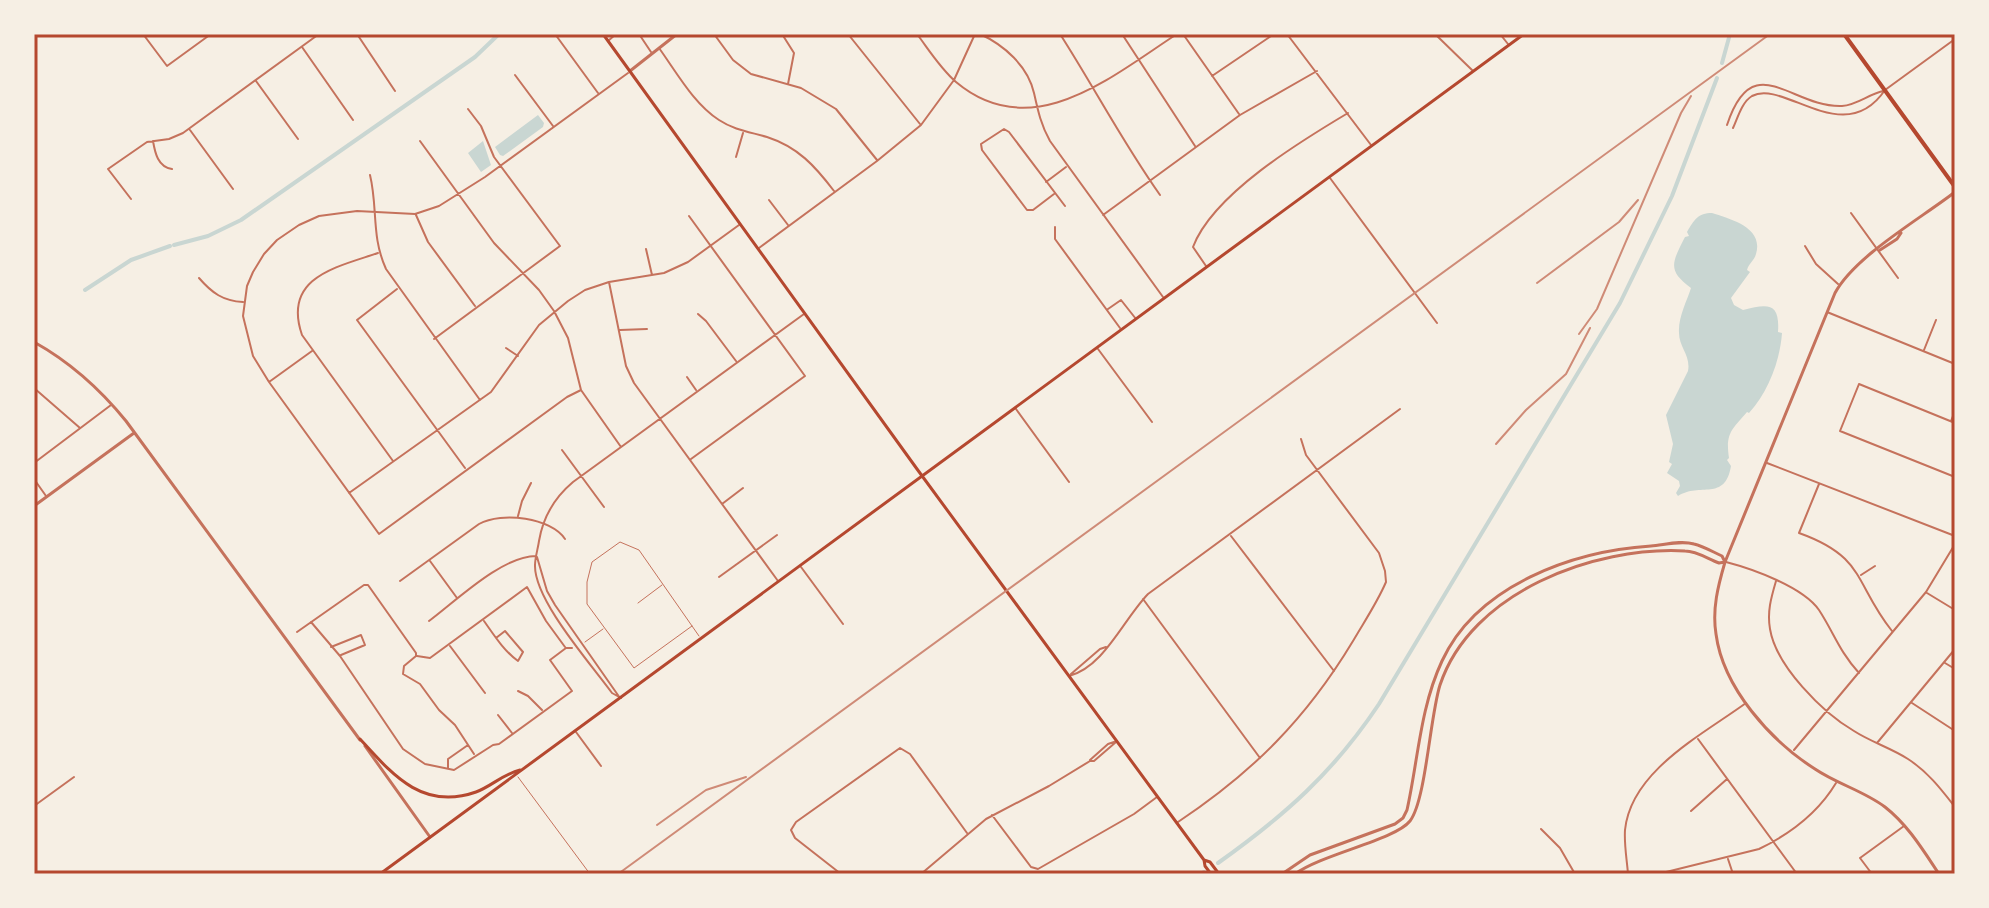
<svg xmlns="http://www.w3.org/2000/svg" width="1989" height="908" viewBox="0 0 1989 908" font-family="'Sofia Sans Condensed',sans-serif">
<style>
.water{fill:#c9d6d2}
.lines{fill:none;stroke-linecap:round;stroke-linejoin:round}
.canal{stroke:#c9d6d2;stroke-width:4}
.service{stroke:#c5725c;stroke-width:1}
.minor{stroke:#c5725c;stroke-width:2}
.tertiary{stroke:#c5725c;stroke-width:3}
.secondary{stroke:#b5482f;stroke-width:3}
.primary{stroke:#b5482f;stroke-width:4}
.rail{stroke:#cf8b77;stroke-width:2}
.neatline{fill:none;stroke:#b5482f;stroke-width:3}
</style>
<rect width="100%" height="100%" fill="#f6efe4"/>
<path class="water" d="M538 115 544 123 543 127 503 156 500 155 495 147Z
M483 141 491 165 481 172 468 153Z
M1712 213C1730 219 1764 227 1756 254 1754 261 1749 263 1747 270L1750 272 1731 298 1734 305 1743 310C1769 303 1780 303 1778 332L1782 333C1780 361 1768 392 1749 413L1747 412C1733 429 1725 432 1729 458L1727 460 1731 466C1725 502 1700 482 1678 496L1676 493 1680 486 1679 481 1667 473 1672 464 1669 462 1673 444 1666 415 1688 371C1691 356 1679 347 1679 333 1678 317 1687 301 1691 288 1668 271 1671 264 1685 237L1689 236 1687 232C1694 220 1698 213 1712 213Z"/>
<g class="lines">
<path class="canal" d="M1722 63 1730 34
M174 245 208 236 241 220 475 57 499 34
M85 290 131 260 170 246
M1218 863C1284 816 1333 773 1379 704L1620 303 1672 196 1717 78
M1201 874 1204 872"/>
<path class="service" d="M638 603 662 585
M692 626 634 668 587 604V582L592 562 620 542 639 550 699 636
M585 642 603 629
M518 777 590 874"/>
<path class="minor" d="M143 34 167 66 211 34
M357 34 395 91
M555 34 598 93
M639 34 651 52
M714 34 733 60 751 74 801 88 836 109 877 160
M782 34 794 53 788 84
M848 34 920 124
M917 34C929 50 940 68 956 82 1032 146 1112 76 1177 34
M980 34C1004 45 1028 66 1034 93 1038 111 1041 125 1050 141L1163 297
M1060 34C1094 87 1123 143 1160 195
M1122 34 1195 146
M1183 34 1239 114
M1287 34 1371 145
M1435 34 1472 70
M1500 34 1508 44
M608 41 616 34
M302 47 353 120
M659 48C677 73 694 104 719 120 734 130 750 132 767 137 798 147 815 166 834 191
M515 75 553 126
M1212 76 1274 34
M256 81 298 139
M1727 125C1753 46 1791 108 1842 106 1857 105 1869 94 1883 91
M1733 128C1738 117 1742 102 1752 96 1784 79 1844 150 1885 90L1955 39
M190 130 233 189
M153 141C155 153 158 167 172 169
M420 141 494 243 539 290 554 311 568 338 581 390 621 447
M736 157 743 133
M370 175C378 208 371 236 386 269L480 400
M1330 178 1437 323
M1046 182 1066 167
M1054 194 1033 210H1027L982 150 981 144 1004 129 1009 132 1065 206
M131 199 108 169 147 142 169 139 183 133 319 34
M769 200 788 225
M1851 213 1898 278
M416 215 428 242 475 306
M1103 215 1240 115 1317 71
M689 216 805 376 691 459
M1055 227V239L1120 328
M1805 246 1816 264 1838 284
M759 248 877 161 921 125 954 80 975 34
M646 249 652 275
M378 253C337 267 282 277 302 335L393 461
M1206 266 1193 247C1213 194 1301 141 1348 113
M199 278C212 293 223 301 243 302
M609 282 626 366 634 383 778 581
M397 289 357 320 465 468
M1108 309 1121 300 1136 319
M1827 312 1955 364
M698 314 706 321 736 361
M620 330 647 329
M434 339 560 246 494 157 481 126 468 109
M506 348 518 356
M1098 349 1152 422
M1924 350 1936 320
M687 377 696 390
M269 382 312 351
M34 388 80 428
M581 390 567 397 379 534 269 382 253 356 243 316 247 286 253 272 264 254 277 240 299 225 319 216 357 211 415 214 439 206 485 177 628 73
M1016 409 1069 482
M1951 421 1955 411
M1955 423 1859 384 1840 431 1955 477
M562 450 604 507
M34 463 111 405
M1767 463 1955 536
M34 479 46 496
M1819 484 1799 533C1866 557 1854 583 1892 631
M349 493 491 392 539 325 568 301 585 290 609 282 664 273 688 262 739 225
M722 504 743 488
M518 516 522 501 531 483
M1231 536 1334 671
M537 557 547 591 555 605 620 698
M430 561 457 598
M1726 562C1753 569 1803 587 1819 610 1834 633 1839 651 1859 673
M801 567 843 624
M1861 575 1875 566
M719 577 777 535
M400 581 479 524C502 511 551 518 565 539
M1776 581C1771 598 1767 612 1770 629 1776 666 1823 713 1854 731 1871 742 1891 748 1908 759 1928 772 1941 789 1955 807
M1927 593 1955 610
M1143 599 1260 758
M429 621C456 601 502 556 536 556
M484 621C494 635 504 651 518 661L523 652 505 631 496 638
M311 622 340 656 403 749 425 764 454 770 493 745 499 744 572 691 550 660 566 648H572
M297 632 364 585H368L416 653V656L404 666 403 674 420 684 439 710 455 725 474 754
M450 646 485 693
M331 647 361 635 365 645 341 655
M417 656 430 658 527 587 546 621 565 647
M1945 663 1955 669
M1071 674 1100 649 1106 647
M1069 676C1104 667 1123 620 1148 594L1400 409
M518 691 528 696 542 710
M621 698 612 693C591 664 534 600 535 565 535 558 538 548 539 541 543 517 554 498 573 482L804 314
M1912 703 1955 731
M498 715 512 733
M576 732 601 766
M1698 739 1797 874
M1877 743 1955 649
M1794 750 1926 592 1955 544
M1090 760 1108 744 1117 741
M448 768V759L468 745
M34 806 74 777
M1691 811 1727 779
M992 815 1031 867 1038 869 1134 814 1157 797
M1178 822C1253 772 1306 719 1353 641 1364 622 1377 603 1386 582L1385 571 1379 553 1306 455 1301 439
M1541 829 1560 848 1575 874
M1728 859 1733 874
M841 874 795 838 791 830 796 822 900 748 910 754 967 833
M921 874 986 819 1049 786 1090 761H1094L1116 742
M1628 874C1627 860 1624 845 1625 830 1631 771 1702 735 1746 703
M1658 874 1759 849C1790 834 1818 813 1836 783
M1872 874 1860 858 1904 826"/>
<path class="tertiary" d="M630 71 677 34
M1880 250 1897 239 1901 233
M34 342C70 362 100 389 126 421L360 740
M34 506 134 433
M365 746 430 837
M1282 874 1310 855 1395 824 1403 818 1407 810C1418 761 1420 708 1442 661 1477 585 1573 551 1651 546 1664 545 1681 540 1694 544 1703 546 1713 552 1722 556L1725 562
M1295 874C1322 854 1395 840 1410 821 1426 800 1430 716 1440 685 1471 592 1594 546 1685 551 1697 551 1708 559 1719 563L1725 562
M1939 874C1923 850 1908 825 1885 807 1864 791 1837 784 1815 769 1771 741 1723 688 1716 634 1712 609 1718 586 1725 562L1835 293C1855 256 1920 219 1955 192"/>
<path class="secondary" d="M603 34 917 469 1204 860 1205 866 1211 874
M360 739C392 774 422 811 476 792 492 786 503 774 520 770
M1204 860 1210 862 1219 874
M380 874 1524 34"/>
<path class="primary" d="M1844 34 1955 187"/>
<path class="rail" d="M1537 283 1619 222 1638 200
M1579 334 1597 309 1681 113 1691 96
M1496 444 1526 410 1566 374 1590 328
M657 825 706 790 746 777
M618 874 1770 34"/>
</g>
<rect width="1989" height="908" fill="none" stroke="#f6efe4" stroke-width="72"/>
<rect x="36" y="36" width="1917" height="836" class="neatline"/>
</svg>
